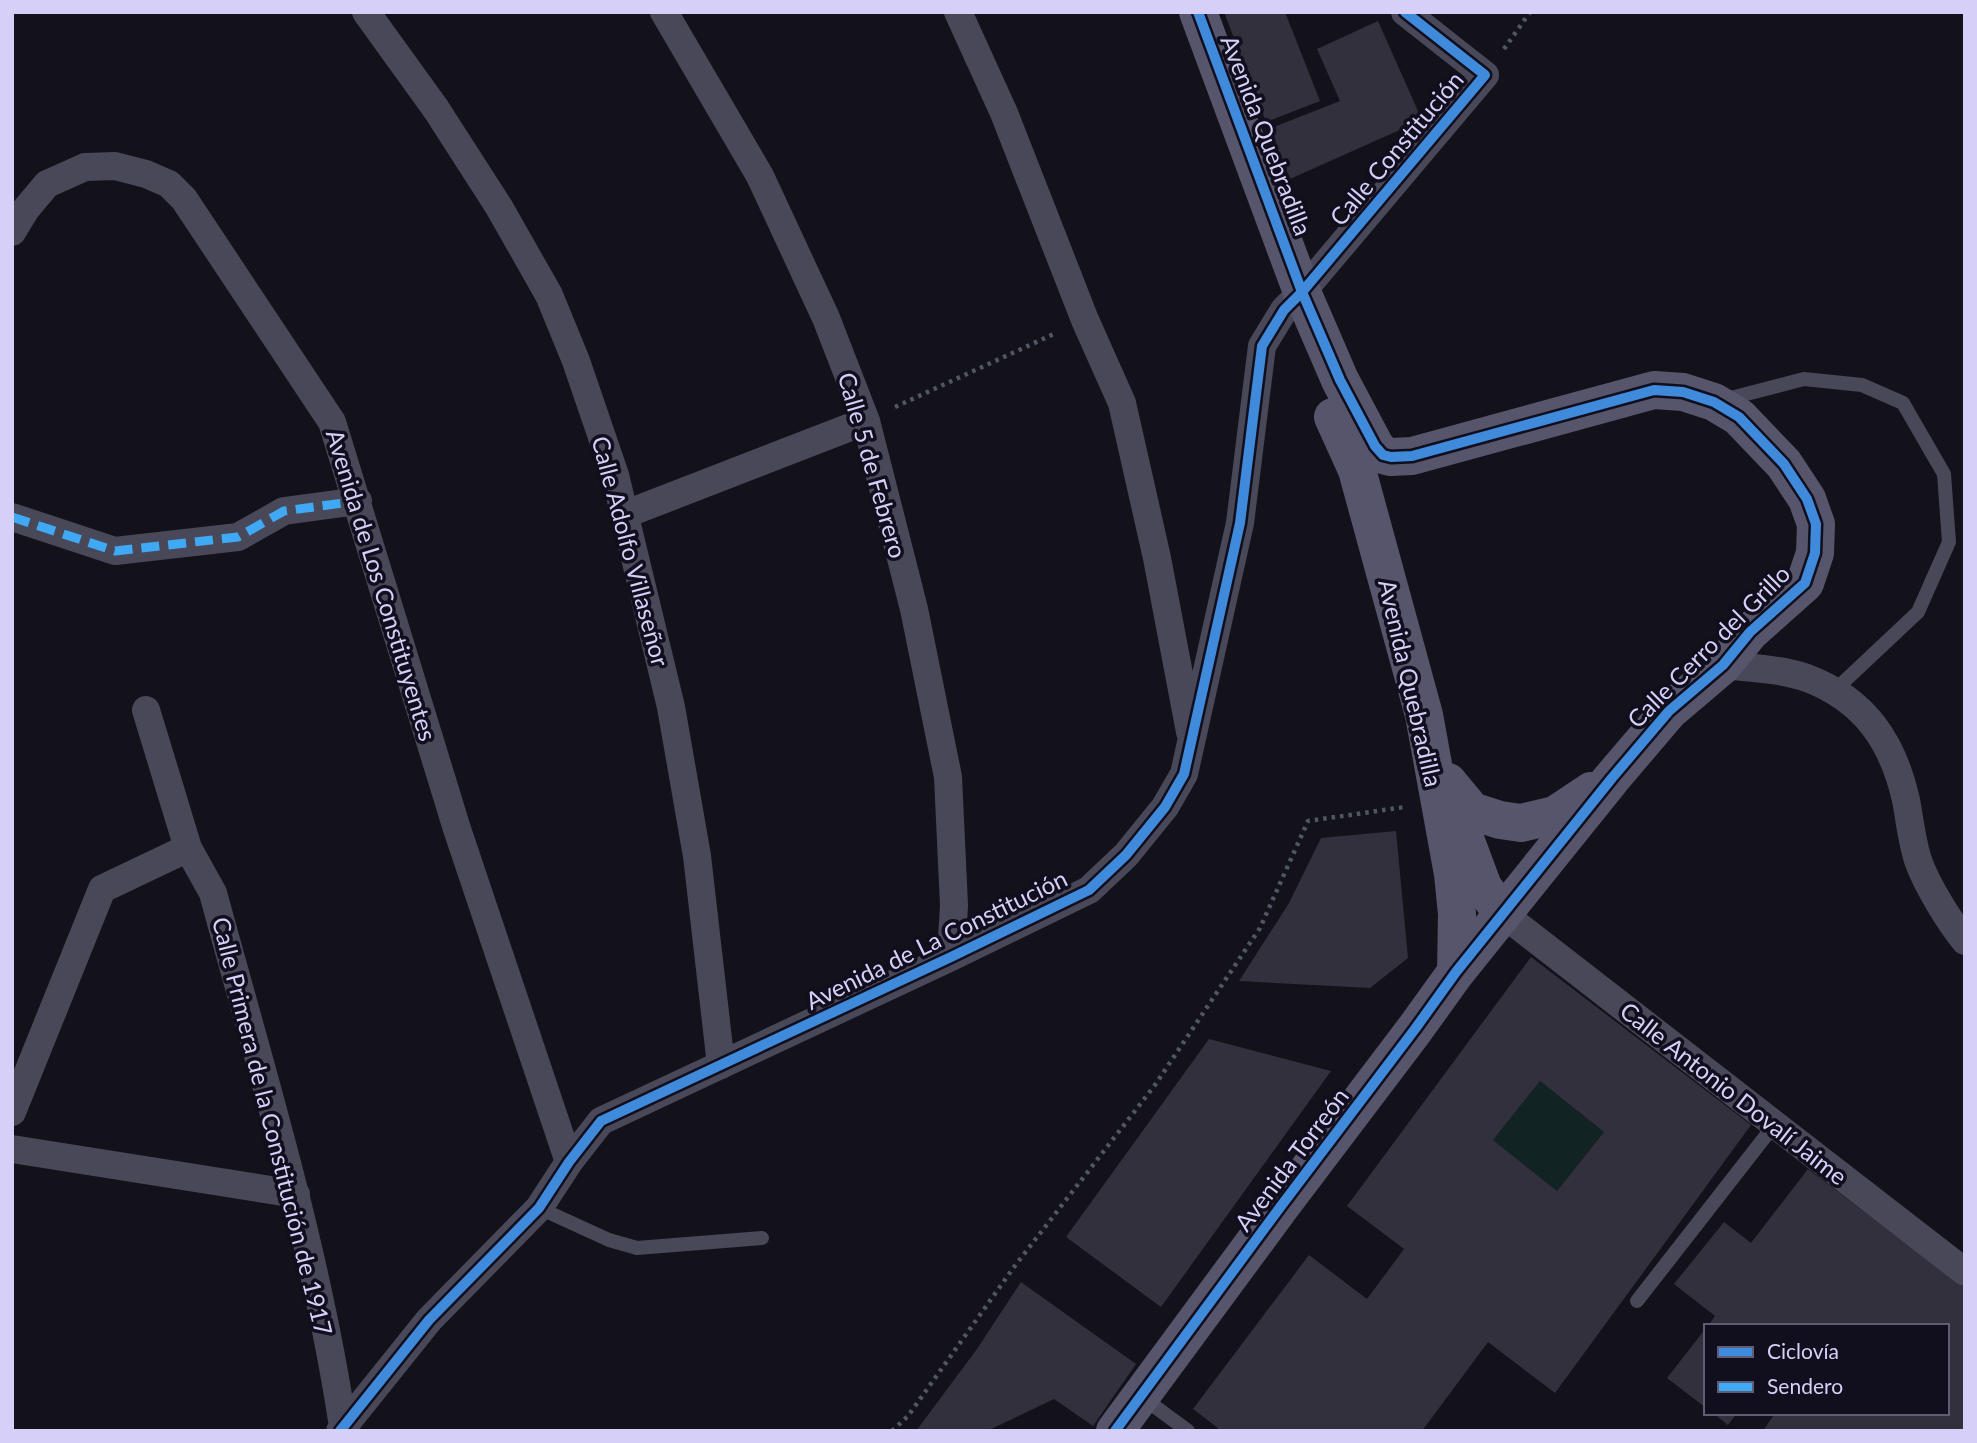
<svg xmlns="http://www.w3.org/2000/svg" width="1977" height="1443" viewBox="0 0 1977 1443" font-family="Lato,sans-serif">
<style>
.green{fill:#122324}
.building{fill:#32303c;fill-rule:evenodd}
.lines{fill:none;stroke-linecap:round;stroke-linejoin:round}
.path{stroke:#4d5862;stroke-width:4.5;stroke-dasharray:3.5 5;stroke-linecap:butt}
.lane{stroke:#494859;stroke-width:14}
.street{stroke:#494859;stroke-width:28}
.secondary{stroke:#56556c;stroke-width:38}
.quiet{stroke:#3fa9f5;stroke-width:9;stroke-dasharray:18 9;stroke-linecap:butt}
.cycleway-casing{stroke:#110e1d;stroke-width:15}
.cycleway{stroke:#408adc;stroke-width:10}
.labels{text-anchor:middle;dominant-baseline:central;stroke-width:7;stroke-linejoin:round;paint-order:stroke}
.street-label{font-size:24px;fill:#d6d0f9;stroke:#110e1d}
</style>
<rect width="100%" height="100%" fill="#13121a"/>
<path class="green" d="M1540 1081 1604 1132 1557 1191 1493 1140Z"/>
<path class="building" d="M1224 12H1285L1320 101 1266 122Z
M1378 21 1422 120 1290 179 1269 129 1340 101 1317 49Z
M1396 831 1408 958 1370 988 1239 981 1289 903 1321 838Z
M1531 957 1751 1125 1555 1393 1488 1342 1422 1431H1216L1218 1428 1193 1409 1309 1255 1367 1299 1404 1249 1347 1206ZM1540 1081 1604 1132 1557 1191 1493 1140Z
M1209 1039 1331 1071 1161 1307 1066 1237Z
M1808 1169 1965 1288V1431H1763L1775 1413H1947V1326H1708L1715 1316 1674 1284 1724 1222 1751 1243Z
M1021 1282 1136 1364 1093 1426 1054 1399 987 1431H916L977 1349Z
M1706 1328V1408L1667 1378Z
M1713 1413H1737L1728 1425Z"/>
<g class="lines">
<path class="path" d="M1504 49 1530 12
M895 407 1056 333
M892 1431 908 1416 1014 1267 1155 1085 1260 928 1308 821 1405 807"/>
<path class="lane" d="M1723 400 1804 379 1862 385 1903 403 1944 474 1949 542 1918 612 1833 692
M539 1208 609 1240 637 1248 762 1238
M1637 1301 1775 1124
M1142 1397 1188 1431"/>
<path class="street" d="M366 12 436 109 499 207 549 295 576 361 615 475 671 707 697 856 721 1065
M664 12 760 176 826 318 866 421 914 609 948 777 954 905 951 957
M958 12 1004 113 1085 320 1122 403 1157 558 1190 732
M12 232 26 209 47 184 85 167 115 166 146 174 169 184 184 199 332 422 457 829 569 1162
M626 514 866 421
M12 517 115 551 238 537 284 511 358 501
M1723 665C1750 668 1781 669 1807 678 1865 700 1893 742 1906 800 1910 821 1912 844 1919 863 1928 887 1949 921 1965 941
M146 710 188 848 213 893C261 1070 316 1246 343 1427
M1503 914 1965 1272
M12 1112 102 889 188 848
M12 1149 296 1194
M340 1431 429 1320 539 1208 569 1162 601 1121 951 957 1089 890 1126 855 1165 807 1184 774 1240 523 1262 346 1284 310 1302 292 1485 75 1405 12"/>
<path class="secondary" d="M1333 417 1357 470 1424 715 1453 874 1457 914 1456 972
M1448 782 1472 811 1500 820 1521 823 1555 815 1591 791
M1464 836 1483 887 1503 914
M1115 1431 1281 1206 1415 1029 1456 972 1612 778 1669 711 1723 665 1750 632 1805 583 1815 553 1816 524 1807 499 1784 464 1739 417 1714 402 1683 392 1654 390 1412 456 1391 457 1383 455 1375 446 1340 380 1302 292 1198 12"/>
<path class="quiet" d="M12 517 115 551 238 537 284 511 358 501"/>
<g class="cycleway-casing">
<path id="cycleway" d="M340 1431 429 1320 539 1208 569 1162 601 1121 951 957 1089 890 1126 855 1165 807 1184 774 1240 523 1262 346 1284 310 1302 292 1485 75 1405 12
M1115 1431 1281 1206 1415 1029 1456 972 1612 778 1669 711 1723 665 1750 632 1805 583 1815 553 1816 524 1807 499 1784 464 1739 417 1714 402 1683 392 1654 390 1412 456 1391 457 1383 455 1375 446 1340 380 1302 292 1198 12"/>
</g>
<use href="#cycleway" class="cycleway"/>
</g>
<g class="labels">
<g class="street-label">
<text transform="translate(1267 135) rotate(69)">Avenida Quebradilla</text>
<text transform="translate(1396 148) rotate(-50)">Calle Constitución</text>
<text transform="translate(873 465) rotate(74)">Calle 5 de Febrero</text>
<text transform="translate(631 551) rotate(75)">Calle Adolfo Villaseñor</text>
<text transform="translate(382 585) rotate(73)">Avenida de Los Constituyentes</text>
<text transform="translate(1708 646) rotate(-45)">Calle Cerro del Grillo</text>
<text transform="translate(1411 683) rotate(77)">Avenida Quebradilla</text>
<text transform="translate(936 939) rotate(-26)">Avenida de La Constitución</text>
<text transform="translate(1734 1093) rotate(38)">Calle Antonio Dovalí Jaime</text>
<text transform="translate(273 1126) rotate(76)">Calle Primera de la Constitución de 1917</text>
<text transform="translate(1291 1159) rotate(-53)">Avenida Torreón</text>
</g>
</g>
<rect width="1977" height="1443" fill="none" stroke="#d6d0f9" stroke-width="28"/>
<rect x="1704" y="1324" width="245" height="91" fill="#110e1d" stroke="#605c75" stroke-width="2"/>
<rect x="1718" y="1347" width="35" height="10" fill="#408adc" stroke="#605c75" stroke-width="2"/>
<text x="1767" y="1359" font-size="21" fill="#d6d0f9">Ciclovía</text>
<rect x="1718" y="1382" width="35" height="10" fill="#3fa9f5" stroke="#605c75" stroke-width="2"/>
<text x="1767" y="1394" font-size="21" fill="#d6d0f9">Sendero</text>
</svg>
